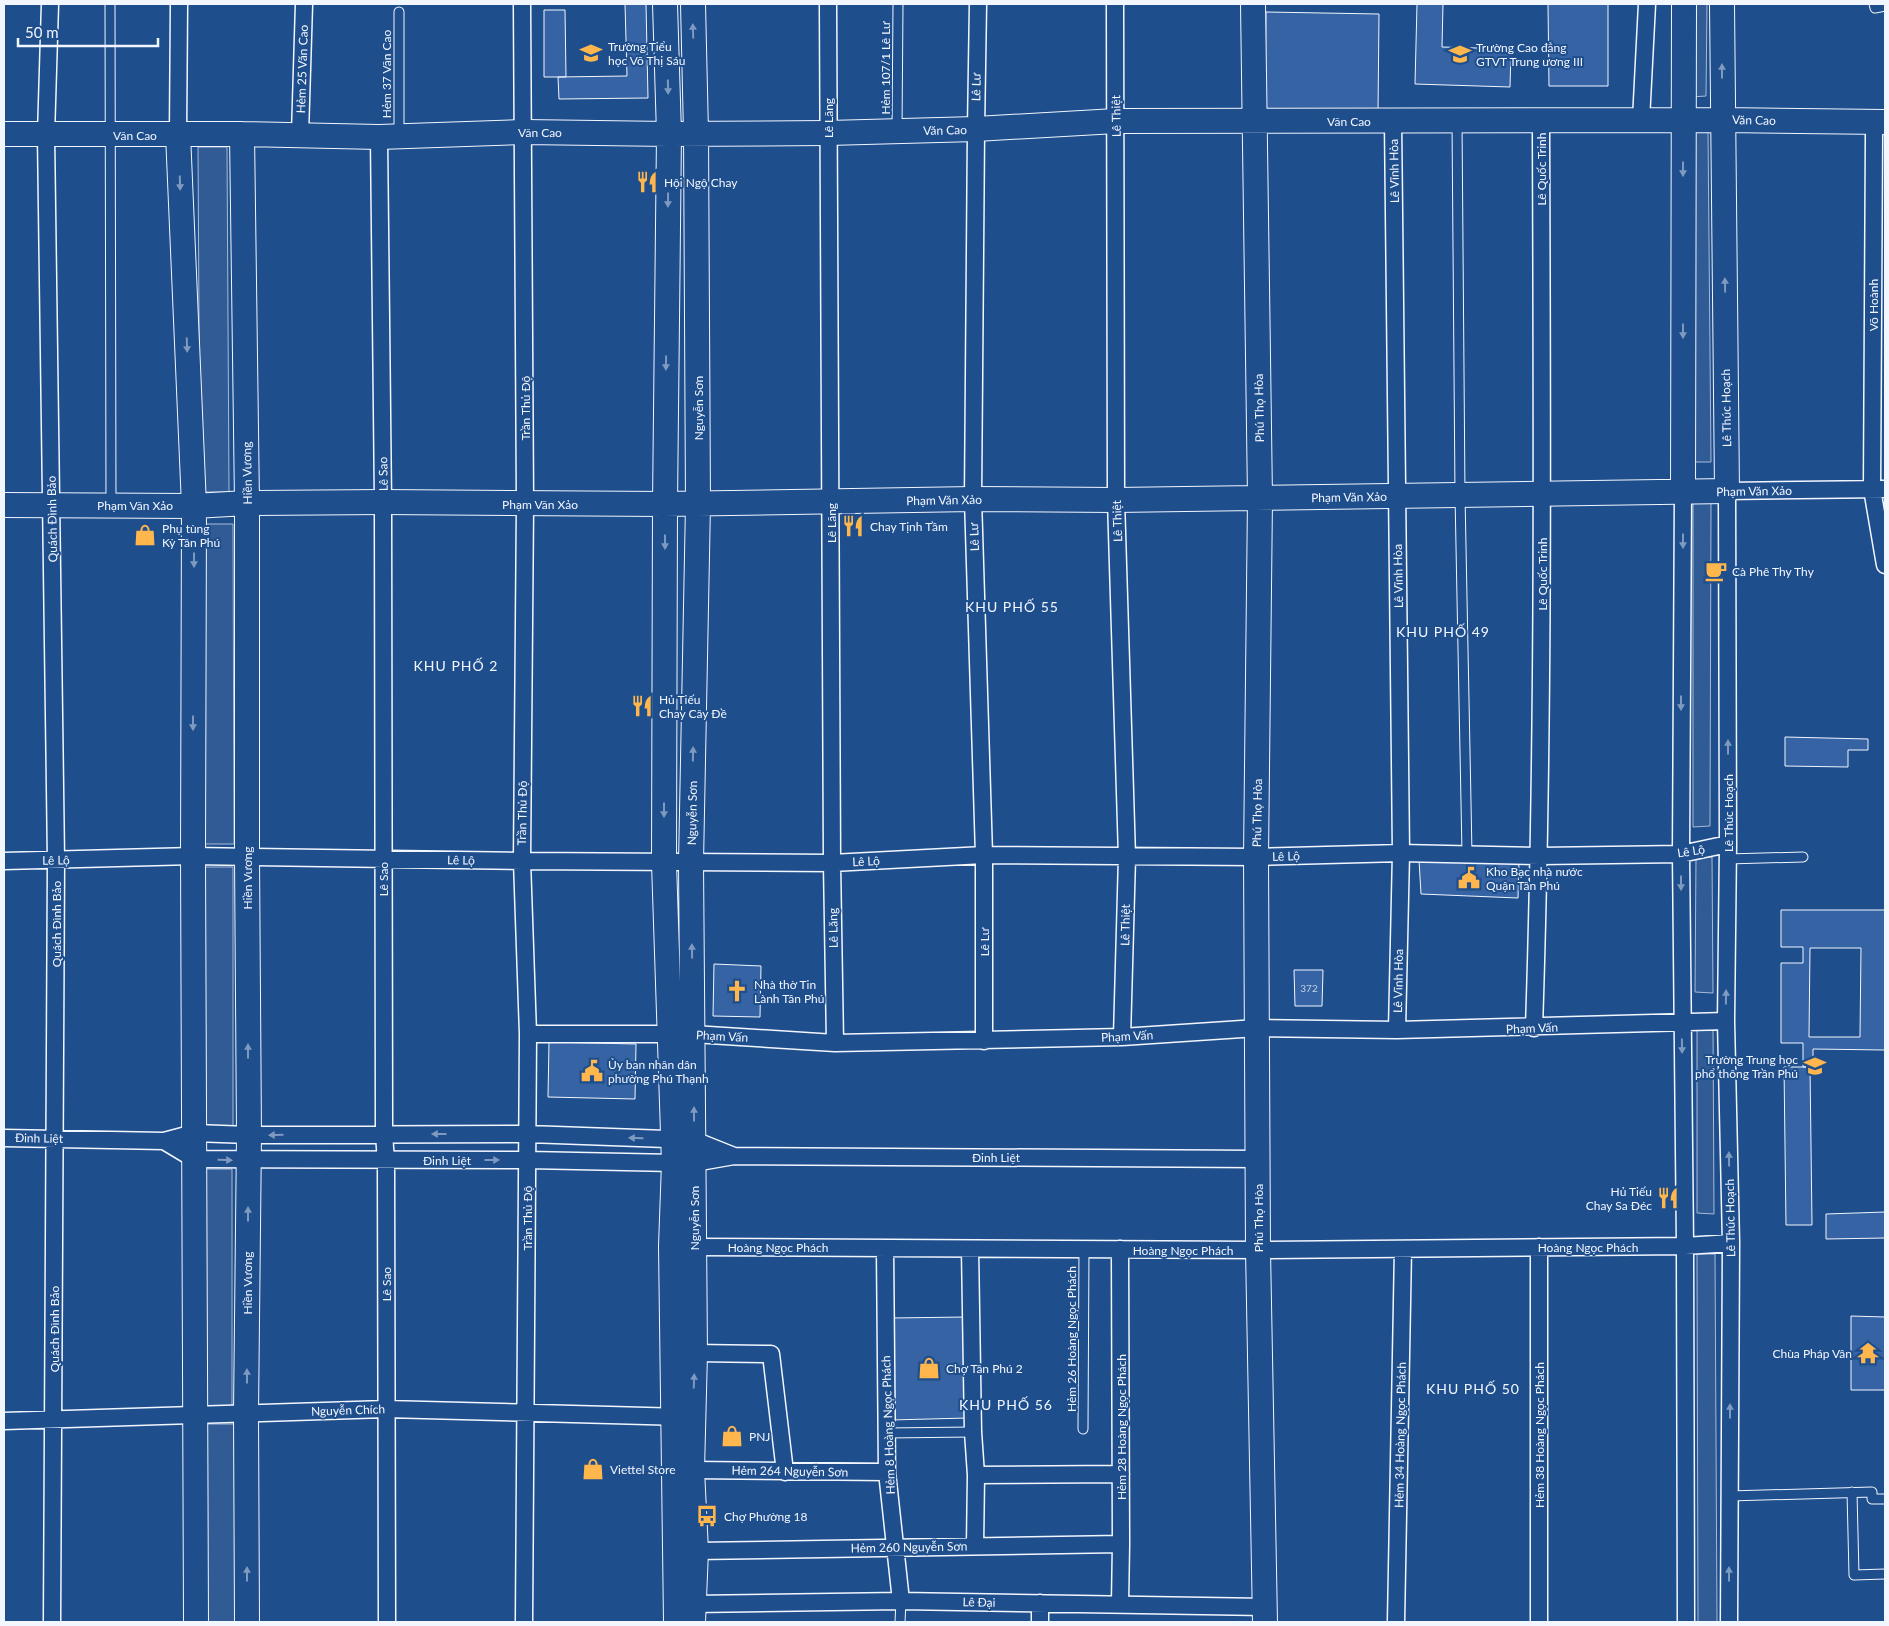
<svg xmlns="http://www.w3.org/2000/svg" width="1889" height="1626" viewBox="0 0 1889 1626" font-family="Lato,sans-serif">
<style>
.built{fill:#305b95;stroke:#a8bbd7}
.building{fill:#3563a3;stroke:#f2f6ff;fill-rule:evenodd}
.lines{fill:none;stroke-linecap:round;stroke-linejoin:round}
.lane-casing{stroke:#f2f6ff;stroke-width:11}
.street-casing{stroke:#f2f6ff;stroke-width:19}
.secondary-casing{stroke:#f2f6ff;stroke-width:26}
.lane{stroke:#1f4e8c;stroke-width:9}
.street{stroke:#1f4e8c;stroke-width:16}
.secondary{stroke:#1f4e8c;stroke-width:24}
.oneway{fill:#7e9ac0}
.labels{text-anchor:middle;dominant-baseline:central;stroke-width:4;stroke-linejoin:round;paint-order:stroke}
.number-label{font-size:10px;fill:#c3d1e8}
.poi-label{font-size:12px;fill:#f2f6ff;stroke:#1f4e8c;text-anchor:start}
.street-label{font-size:12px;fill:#f2f6ff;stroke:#1f4e8c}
.neighbourhood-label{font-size:14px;letter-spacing:1px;fill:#f2f6ff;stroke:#1f4e8c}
</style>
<rect width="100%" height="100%" fill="#1f4e8c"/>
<path class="built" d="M1693 4H1707L1706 96 1691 97Z
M1708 131 1711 462H1692L1693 132Z
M198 147H227L229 492H200Z
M1693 503H1711L1710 826 1693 827Z
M202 524H233L234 844H203Z
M1696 857H1712L1713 993 1695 992Z
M203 867H233V1130H203Z
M1697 1026H1713L1714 1214 1697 1213Z
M201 1169H232V1407H201Z
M1697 1254H1715L1717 1622H1698Z
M205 1424H235L236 1622H206Z"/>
<path class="building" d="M625 4H646L648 98 559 99 558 77 627 76Z
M1417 4H1443L1442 47 1511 49 1510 87 1415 84Z
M1548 4H1608V86H1549Z
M544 10H565L566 77H544Z
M1266 12 1379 14 1378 113 1265 111Z
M1785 737 1868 739V750H1848V767L1785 766Z
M1419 860 1519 862 1518 898 1421 894Z
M1781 910H1885V1050L1813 1049V1067H1803V1043H1781V963H1803V947H1781ZM1810 948H1861L1860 1037H1809Z
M714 964 761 966 760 1017 713 1016Z
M1294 970H1323L1322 1006H1295Z
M549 1042 636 1044 635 1099 548 1097Z
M1784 1067H1810L1812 1225H1786Z
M1885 1212V1238L1826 1239V1214Z
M1851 1316 1885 1317V1390H1851Z
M966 1317 967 1418 891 1420V1318Z"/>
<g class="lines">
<g class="lane-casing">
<path id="lane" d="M110 4 111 505
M1874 4 1875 8 1885 6
M399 12V136
M1457 122 1460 495 1467 854
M897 131 898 4
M1727 859 1803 857
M1083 1429 1084 1249
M886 1433 973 1432
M1852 1492 1854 1575 1885 1574
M1729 1496 1872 1492V1499H1885
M900 1622 901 1601"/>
</g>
<g class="street-casing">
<path id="street" d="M50 4 46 135 56 860 52 1622
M522 4 525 504 522 861 528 1034 524 1622
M828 4 832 863 835 1043
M978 4 976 129 973 499 984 855V1041
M1115 4 1116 500 1127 857 1122 1037
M1641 120 1647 4
M1393 121 1401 853 1397 1030
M1876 122 1874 135 1872 489 1885 565
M178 134 179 4
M300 134 304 4
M379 137 383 502 384 1134 386 1161 387 1622
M1683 492 1681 854 1685 1246 1686 1622
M4 861 193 856 522 861 832 863 984 855 1256 857 1401 853 1540 856 1681 854 1728 844
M1534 1028C1544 728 1542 428 1541 128L1543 121
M528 1034H693L835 1043 1122 1037 1257 1028 1397 1030 1726 1021
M4 1138 164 1141 194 1133 249 1135 528 1134 694 1140 734 1156
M164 1141 194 1159 528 1160 674 1163H694L734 1156 1258 1159
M694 1247 1258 1250 1685 1246 1731 1243
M885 1248 887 1472 901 1601
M970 1249 973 1432 976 1475 975 1546
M1120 1249 1121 1544 1120 1604
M695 1353 771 1354 785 1472
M4 1421 386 1409 683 1417
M692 1470 887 1472
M976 1475 1121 1474
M696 1551 1121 1544
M693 1604 901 1601 1265 1607
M1040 1622V1603
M1396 1622 1403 1249
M1539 1622V1247
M1729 1622 1731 1243 1726 1021 1728 844 1727 491 1885 489"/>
</g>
<g class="secondary-casing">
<path id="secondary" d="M665 4 669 134 665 504 664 863 674 1163 671 1246 676 1622
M693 4 696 133 698 504 691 863 695 1353 692 1470 696 1551 693 1622
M1253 4 1260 498 1256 857 1258 1250 1265 1622
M4 134H242L379 137 524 132 669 134 828 133 976 129 1116 121 1723 120 1885 122
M178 134 194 506 193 856 196 1622
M242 134 247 503V858L249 1135 246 1413 247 1622
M1683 492 1684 4
M4 505 194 506 247 503 383 502 665 504 973 499 1116 500 1727 491 1722 4"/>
</g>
<use href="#lane" class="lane"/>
<use href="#street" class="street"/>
<use href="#secondary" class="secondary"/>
</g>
<defs><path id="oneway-solid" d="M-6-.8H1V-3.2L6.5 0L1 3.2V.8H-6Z" transform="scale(1.25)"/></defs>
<g class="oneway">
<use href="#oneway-solid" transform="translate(693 31) rotate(-92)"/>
<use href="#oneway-solid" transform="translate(1722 71) rotate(-90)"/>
<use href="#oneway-solid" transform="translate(668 87) rotate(89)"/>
<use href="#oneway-solid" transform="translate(1683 169) rotate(90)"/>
<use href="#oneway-solid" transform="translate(180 183) rotate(88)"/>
<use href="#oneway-solid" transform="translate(668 200) rotate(91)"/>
<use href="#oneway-solid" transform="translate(1725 285) rotate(-91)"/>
<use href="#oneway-solid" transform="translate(1683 331) rotate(90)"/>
<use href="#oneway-solid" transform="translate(187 345) rotate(88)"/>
<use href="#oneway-solid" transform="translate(666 363) rotate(91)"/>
<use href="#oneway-solid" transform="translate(1683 541) rotate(90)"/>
<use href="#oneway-solid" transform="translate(665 542) rotate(90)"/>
<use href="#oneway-solid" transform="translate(194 560) rotate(90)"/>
<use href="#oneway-solid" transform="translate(1681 703) rotate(90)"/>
<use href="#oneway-solid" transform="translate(193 723) rotate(90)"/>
<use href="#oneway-solid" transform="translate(1728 747) rotate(-90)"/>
<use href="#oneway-solid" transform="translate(693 754) rotate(-89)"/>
<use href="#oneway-solid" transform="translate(664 810) rotate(90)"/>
<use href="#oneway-solid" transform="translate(1681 883) rotate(90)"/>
<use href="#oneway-solid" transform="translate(692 951) rotate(-91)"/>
<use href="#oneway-solid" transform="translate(1726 997) rotate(-89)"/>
<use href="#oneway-solid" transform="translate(1682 1046) rotate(89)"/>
<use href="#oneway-solid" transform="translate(248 1051) rotate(-90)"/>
<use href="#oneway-solid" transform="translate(694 1114) rotate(-90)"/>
<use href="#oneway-solid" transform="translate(439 1134) rotate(180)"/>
<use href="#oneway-solid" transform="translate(276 1135) rotate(179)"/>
<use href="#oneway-solid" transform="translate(636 1138) rotate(-178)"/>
<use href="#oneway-solid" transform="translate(1729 1159) rotate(-91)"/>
<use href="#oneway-solid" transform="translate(225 1160) rotate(1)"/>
<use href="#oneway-solid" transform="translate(492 1160)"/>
<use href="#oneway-solid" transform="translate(248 1214) rotate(-90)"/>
<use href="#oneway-solid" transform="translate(247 1376) rotate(-90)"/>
<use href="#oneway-solid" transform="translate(694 1381) rotate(-88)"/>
<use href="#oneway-solid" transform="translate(1730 1411) rotate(-90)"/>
<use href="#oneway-solid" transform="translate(247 1574) rotate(-90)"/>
<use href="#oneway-solid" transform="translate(1729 1574) rotate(-90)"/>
</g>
<defs>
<g id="school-bare" transform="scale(1.725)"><path d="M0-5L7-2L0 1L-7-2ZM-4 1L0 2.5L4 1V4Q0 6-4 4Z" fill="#ffb74d" stroke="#1f4e8c" stroke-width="2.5" paint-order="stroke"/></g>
<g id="university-bare" transform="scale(1.725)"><path d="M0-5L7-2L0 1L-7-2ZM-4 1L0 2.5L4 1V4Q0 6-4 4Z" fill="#ffb74d" stroke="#1f4e8c" stroke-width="2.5" paint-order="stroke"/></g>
<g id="restaurant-bare" transform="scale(1.725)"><path d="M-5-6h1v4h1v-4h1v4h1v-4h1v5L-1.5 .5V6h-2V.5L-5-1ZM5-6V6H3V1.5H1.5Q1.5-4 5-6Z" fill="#ffb74d" stroke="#1f4e8c" stroke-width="2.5" paint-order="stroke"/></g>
<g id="shop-bare" transform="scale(1.725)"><path d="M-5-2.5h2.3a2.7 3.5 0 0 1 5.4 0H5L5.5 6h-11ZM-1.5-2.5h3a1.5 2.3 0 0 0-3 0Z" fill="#ffb74d" stroke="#1f4e8c" stroke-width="2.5" paint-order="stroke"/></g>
<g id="cafe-bare" transform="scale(1.725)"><path d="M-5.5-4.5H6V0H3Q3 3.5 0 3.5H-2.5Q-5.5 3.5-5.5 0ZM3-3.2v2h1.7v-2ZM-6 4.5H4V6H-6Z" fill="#ffb74d" stroke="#1f4e8c" stroke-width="2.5" paint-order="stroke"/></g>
<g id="civic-bare" transform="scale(1.725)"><path d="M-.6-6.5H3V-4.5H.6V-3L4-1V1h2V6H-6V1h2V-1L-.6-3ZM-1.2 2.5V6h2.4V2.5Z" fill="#ffb74d" stroke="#1f4e8c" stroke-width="2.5" paint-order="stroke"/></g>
<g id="church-bare" transform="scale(1.725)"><path d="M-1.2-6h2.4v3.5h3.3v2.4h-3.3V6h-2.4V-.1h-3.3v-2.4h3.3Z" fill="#ffb74d" stroke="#1f4e8c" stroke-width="2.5" paint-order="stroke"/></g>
<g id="temple-bare" transform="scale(1.725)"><path d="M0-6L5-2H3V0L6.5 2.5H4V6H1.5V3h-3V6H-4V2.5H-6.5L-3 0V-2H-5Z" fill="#ffb74d" stroke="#1f4e8c" stroke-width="2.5" paint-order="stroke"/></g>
<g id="bus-bare" transform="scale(1.725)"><path d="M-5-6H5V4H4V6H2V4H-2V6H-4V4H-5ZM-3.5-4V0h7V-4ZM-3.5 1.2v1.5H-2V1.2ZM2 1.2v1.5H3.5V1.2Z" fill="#ffb74d" stroke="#1f4e8c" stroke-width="2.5" paint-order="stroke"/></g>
</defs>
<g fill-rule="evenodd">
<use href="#school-bare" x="591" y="53"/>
<use href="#university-bare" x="1460" y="54"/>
<use href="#restaurant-bare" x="647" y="182"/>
<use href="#restaurant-bare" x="853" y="526"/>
<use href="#shop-bare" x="145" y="535"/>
<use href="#cafe-bare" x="1716" y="571"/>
<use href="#restaurant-bare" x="642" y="706"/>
<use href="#civic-bare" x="1469" y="878"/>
<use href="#church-bare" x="737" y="991"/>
<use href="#school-bare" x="1815" y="1066"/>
<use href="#civic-bare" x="592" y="1071"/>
<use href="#restaurant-bare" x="1668" y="1198"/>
<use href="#temple-bare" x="1868" y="1353"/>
<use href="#shop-bare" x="929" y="1368"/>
<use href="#shop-bare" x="732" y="1436"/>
<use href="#shop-bare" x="593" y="1469"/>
<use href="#bus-bare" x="707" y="1516"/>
</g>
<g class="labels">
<g class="number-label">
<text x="1309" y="988">372</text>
</g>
<g class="poi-label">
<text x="608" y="46">Trường Tiểu<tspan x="608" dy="14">học Võ Thị Sáu</tspan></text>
<text x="1476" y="47">Trường Cao đẳng<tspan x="1476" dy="14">GTVT Trung ương III</tspan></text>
<text x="664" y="182">Hội Ngộ Chay</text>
<text x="870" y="526">Chay Tịnh Tầm</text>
<text x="162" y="528">Phụ tùng<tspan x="162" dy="14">Kỳ Tân Phú</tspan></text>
<text x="1732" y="571">Cà Phê Thy Thy</text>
<text x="659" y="699">Hủ Tiếu<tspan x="659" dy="14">Chay Cây Đề</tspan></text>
<text x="1486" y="871">Kho Bạc nhà nước<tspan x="1486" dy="14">Quận Tân Phú</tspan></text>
<text x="754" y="984">Nhà thờ Tin<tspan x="754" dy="14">Lành Tân Phú</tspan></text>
<text x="1798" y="1059" text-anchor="end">Trường Trung học<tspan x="1798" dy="14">phổ thông Trần Phú</tspan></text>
<text x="608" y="1064">Ủy ban nhân dân<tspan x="608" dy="14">phường Phú Thạnh</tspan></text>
<text x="1652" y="1191" text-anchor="end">Hủ Tiếu<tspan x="1652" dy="14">Chay Sa Đéc</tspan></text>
<text x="1852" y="1353" text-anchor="end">Chùa Pháp Vân</text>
<text x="946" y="1368">Chợ Tân Phú 2</text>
<text x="749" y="1436">PNJ</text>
<text x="610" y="1469">Viettel Store</text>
<text x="724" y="1516">Chợ Phường 18</text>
</g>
<g class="street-label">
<text transform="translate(885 68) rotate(-90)">Hẻm 107/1 Lê Lư</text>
<text transform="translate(302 69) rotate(-88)">Hẻm 25 Văn Cao</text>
<text transform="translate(386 74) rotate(-90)">Hẻm 37 Văn Cao</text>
<text transform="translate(976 87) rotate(-89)">Lê Lư</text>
<text transform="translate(1116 116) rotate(-91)">Lê Thiệt</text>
<text transform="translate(828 118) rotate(-90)">Lê Lăng</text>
<text transform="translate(1754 120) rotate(1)">Văn Cao</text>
<text x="1349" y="121">Văn Cao</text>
<text transform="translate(945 130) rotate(-1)">Văn Cao</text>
<text x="540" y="132">Văn Cao</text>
<text x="135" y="135">Văn Cao</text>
<text transform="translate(1541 169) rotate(-90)">Lê Quốc Trinh</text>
<text transform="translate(1394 171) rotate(-91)">Lê Vĩnh Hòa</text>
<text transform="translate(1873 305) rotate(-90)">Võ Hoành</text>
<text transform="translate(525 408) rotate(-90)">Trần Thủ Độ</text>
<text transform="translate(698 408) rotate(-90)">Nguyễn Sơn</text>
<text transform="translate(1259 408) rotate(-91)">Phú Thọ Hòa</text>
<text transform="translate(1726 408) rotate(-91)">Lê Thúc Hoạch</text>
<text transform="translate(247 473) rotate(-91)">Hiền Vương</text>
<text transform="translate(383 474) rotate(-91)">Lê Sao</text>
<text transform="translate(1754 491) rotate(-1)">Phạm Văn Xảo</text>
<text transform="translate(1349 497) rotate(-1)">Phạm Văn Xảo</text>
<text transform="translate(944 500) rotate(-1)">Phạm Văn Xảo</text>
<text x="540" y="504">Phạm Văn Xảo</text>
<text x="135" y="505">Phạm Văn Xảo</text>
<text transform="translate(52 519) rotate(-91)">Quách Đình Bảo</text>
<text transform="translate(1117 521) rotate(-92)">Lê Thiệt</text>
<text transform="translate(831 523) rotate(-90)">Lê Lăng</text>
<text transform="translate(974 537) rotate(-92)">Lê Lư</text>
<text transform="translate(1542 574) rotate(-90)">Lê Quốc Trinh</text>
<text transform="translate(1398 576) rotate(-91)">Lê Vĩnh Hòa</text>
<text transform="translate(522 813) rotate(-89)">Trần Thủ Độ</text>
<text transform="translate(692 813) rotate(-89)">Nguyễn Sơn</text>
<text transform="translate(1257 813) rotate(-89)">Phú Thọ Hòa</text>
<text transform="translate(1728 813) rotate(-90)">Lê Thúc Hoạch</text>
<text transform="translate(1691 851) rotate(-9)">Lê Lộ</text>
<text transform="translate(1286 856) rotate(-2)">Lê Lộ</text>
<text transform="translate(56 860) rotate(-1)">Lê Lộ</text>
<text transform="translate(461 860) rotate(1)">Lê Lộ</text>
<text transform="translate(866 861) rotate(-3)">Lê Lộ</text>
<text transform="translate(247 878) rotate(-90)">Hiền Vương</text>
<text transform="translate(383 879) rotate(-90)">Lê Sao</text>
<text transform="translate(56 924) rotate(-90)">Quách Đình Bảo</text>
<text transform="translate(1125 925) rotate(-89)">Lê Thiệt</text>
<text transform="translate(833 928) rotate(-91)">Lê Lăng</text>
<text transform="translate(984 942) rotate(-90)">Lê Lư</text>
<text transform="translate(1398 981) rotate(-89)">Lê Vĩnh Hòa</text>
<text transform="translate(1532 1028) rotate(-2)">Phạm Vấn</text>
<text transform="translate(722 1036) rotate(3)">Phạm Vấn</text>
<text transform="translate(1127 1036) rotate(-3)">Phạm Vấn</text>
<text transform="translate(39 1138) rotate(1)">Đinh Liệt</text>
<text x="996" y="1157">Đinh Liệt</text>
<text x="447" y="1160">Đinh Liệt</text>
<text transform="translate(527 1218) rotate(-90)">Trần Thủ Độ</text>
<text transform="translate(694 1218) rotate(-90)">Nguyễn Sơn</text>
<text transform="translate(1258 1218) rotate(-90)">Phú Thọ Hòa</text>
<text transform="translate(1730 1218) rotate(-91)">Lê Thúc Hoạch</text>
<text x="778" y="1247">Hoàng Ngọc Phách</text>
<text x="1588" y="1247">Hoàng Ngọc Phách</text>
<text x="1183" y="1250">Hoàng Ngọc Phách</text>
<text transform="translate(247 1283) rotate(-90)">Hiền Vương</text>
<text transform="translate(386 1284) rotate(-90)">Lê Sao</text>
<text transform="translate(54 1329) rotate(-90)">Quách Đình Bảo</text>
<text transform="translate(1071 1339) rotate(-90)">Hẻm 26 Hoàng Ngọc Phách</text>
<text transform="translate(348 1410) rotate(-2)">Nguyễn Chích</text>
<text transform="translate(888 1425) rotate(-92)">Hẻm 8 Hoàng Ngọc Phách</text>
<text transform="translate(1121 1427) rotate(-90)">Hẻm 28 Hoàng Ngọc Phách</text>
<text transform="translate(1400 1435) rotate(-89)">Hẻm 34 Hoàng Ngọc Phách</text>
<text transform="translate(1539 1435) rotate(-90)">Hẻm 38 Hoàng Ngọc Phách</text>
<text transform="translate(790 1471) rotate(1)">Hẻm 264 Nguyễn Sơn</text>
<text transform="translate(909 1547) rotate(-1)">Hẻm 260 Nguyễn Sơn</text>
<text transform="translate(979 1602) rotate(1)">Lê Đại</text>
</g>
<g class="neighbourhood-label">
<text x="1012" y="606">KHU PHỐ 55</text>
<text x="1443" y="631">KHU PHỐ 49</text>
<text x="456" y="665">KHU PHỐ 2</text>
<text x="1473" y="1388">KHU PHỐ 50</text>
<text x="1006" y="1404">KHU PHỐ 56</text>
</g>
</g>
<rect width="1889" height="1626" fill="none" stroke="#f2f6ff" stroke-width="10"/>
<path d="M18 38v8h140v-8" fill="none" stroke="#f2f6ff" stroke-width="2.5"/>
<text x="25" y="38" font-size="15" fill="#f2f6ff" stroke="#1f4e8c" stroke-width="4" paint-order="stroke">50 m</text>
</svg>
